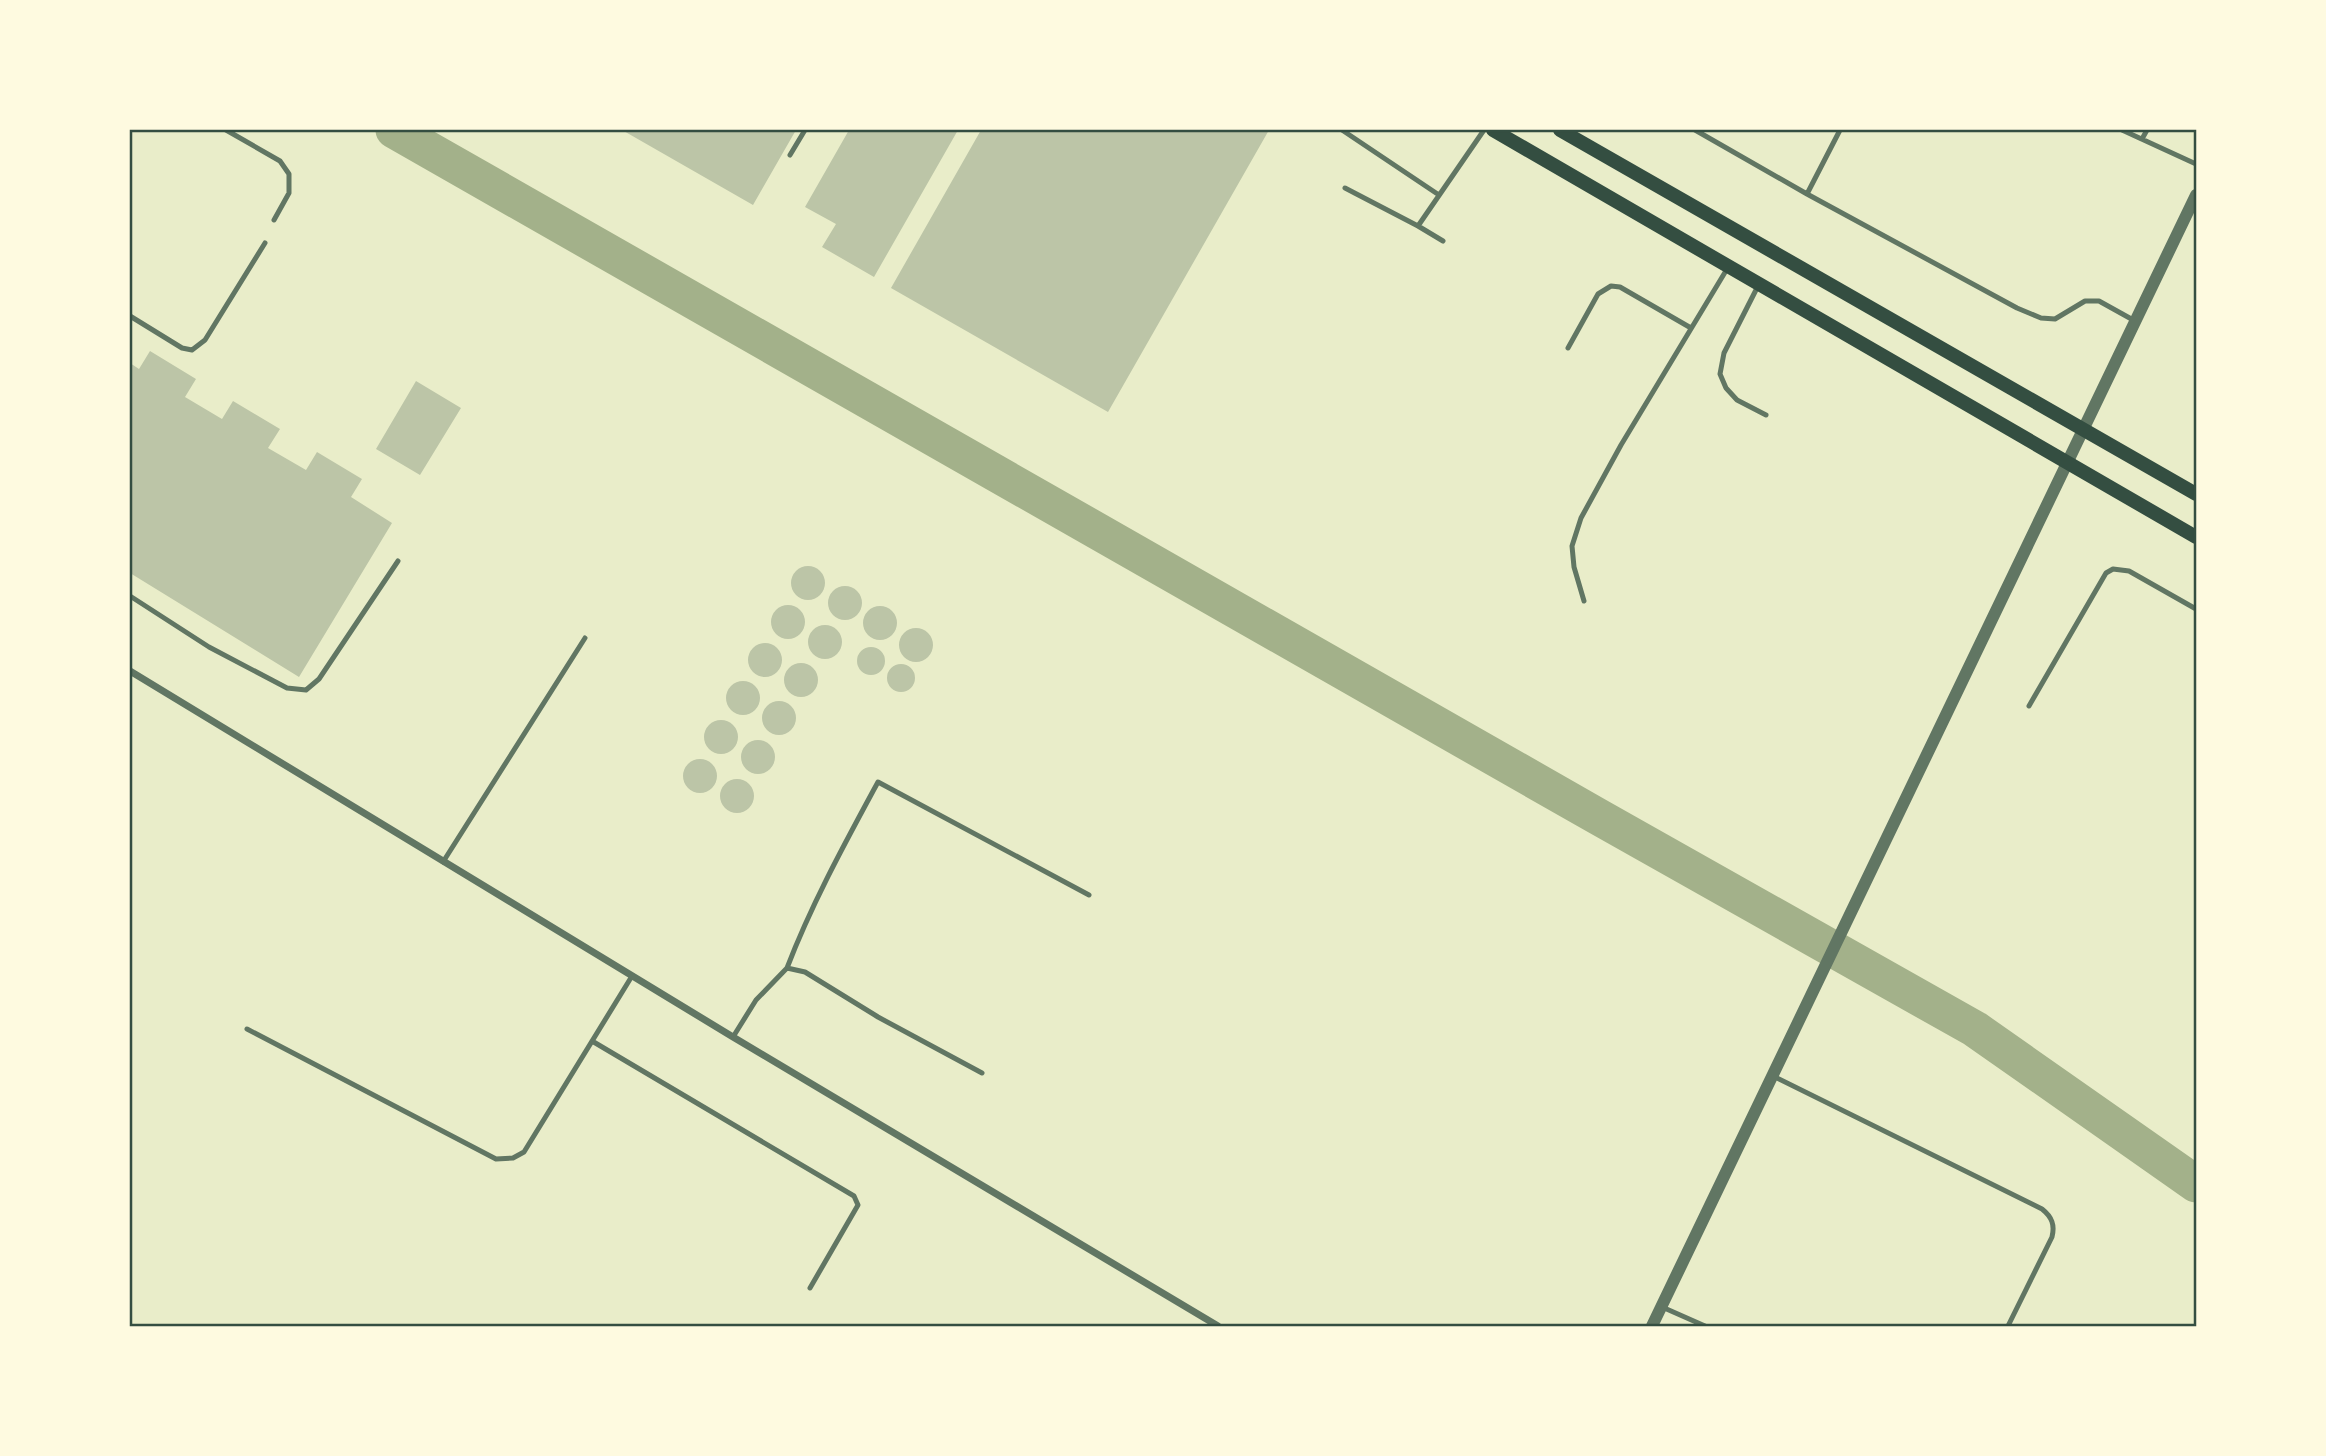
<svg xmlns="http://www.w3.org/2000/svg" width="2326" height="1456" viewBox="0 0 2326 1456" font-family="Bitter,serif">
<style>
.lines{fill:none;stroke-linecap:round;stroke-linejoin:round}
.river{stroke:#a3b18a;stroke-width:37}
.building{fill:#bcc5a7}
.service{stroke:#617663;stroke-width:5}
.minor{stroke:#617663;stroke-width:7}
.tertiary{stroke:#617663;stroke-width:12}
.secondary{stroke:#344e41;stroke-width:14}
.neatline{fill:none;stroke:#344e41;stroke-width:2.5}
</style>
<rect width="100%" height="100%" fill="#e9edc9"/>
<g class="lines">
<path class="river" d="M394 130 1597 816 1975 1029 2196 1184"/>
</g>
<path class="building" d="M622 130H796L753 205Z
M849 130H958L874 277 822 247 836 224 805 207Z
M981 130H1269L1108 412 891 288Z
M150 351 196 379 185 397 222 419 233 401 280 429 268 448 306 470 317 452 362 479 351 497 392 523 299 677 130 573V363L139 369Z
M416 381 461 408 420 475 376 449Z
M791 583a17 17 0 1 1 34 0a17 17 0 1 1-34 0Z
M828 603a17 17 0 1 1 34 0a17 17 0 1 1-34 0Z
M771 622a17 17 0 1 1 34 0a17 17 0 1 1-34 0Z
M863 623a17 17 0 1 1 34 0a17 17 0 1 1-34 0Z
M808 642a17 17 0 1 1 34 0a17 17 0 1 1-34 0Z
M899 645a17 17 0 1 1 34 0a17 17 0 1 1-34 0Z
M748 660a17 17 0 1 1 34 0a17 17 0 1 1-34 0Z
M857 661a14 14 0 1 1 28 0a14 14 0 1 1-28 0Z
M784 680a17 17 0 1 1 34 0a17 17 0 1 1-34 0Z
M887 678a14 14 0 1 1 28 0a14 14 0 1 1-28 0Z
M726 698a17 17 0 1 1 34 0a17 17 0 1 1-34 0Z
M762 718a17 17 0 1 1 34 0a17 17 0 1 1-34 0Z
M704 737a17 17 0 1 1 34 0a17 17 0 1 1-34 0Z
M741 757a17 17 0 1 1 34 0a17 17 0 1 1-34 0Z
M683 776a17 17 0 1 1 34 0a17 17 0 1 1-34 0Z
M720 796a17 17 0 1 1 34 0a17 17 0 1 1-34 0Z"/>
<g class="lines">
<path class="service" d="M226 130 280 161 289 174V193L274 220
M1342 130 1439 195
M1695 130 1807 194 2017 308 2041 318 2055 319 2085 301H2099L2135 321
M2122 130 2196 164
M2142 139 2147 130
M790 155 805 130
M1345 188 1418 226 1484 130
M1807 194 1840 130
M1418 226 1443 241
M1759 284 1724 353 1720 374 1726 388 1737 400 1766 415
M130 316 182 348 192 350 205 340 265 243
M1568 348 1598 294 1611 286 1620 287 1691 328
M130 596 209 647 287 688 306 690 319 679 398 561
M1584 601 1574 567 1572 546 1581 518 1621 445 1727 269
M2029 706 2106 573 2113 569 2129 571 2196 609
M443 862 585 638
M787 968C812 903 845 843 878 782L1089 895
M247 1029 496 1159 513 1158 524 1152 632 976
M733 1037 756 1000 787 968 805 972 878 1017 982 1073
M592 1041 854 1196 858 1205 810 1288
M1773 1076 2042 1209C2052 1217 2055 1225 2052 1237L2008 1326
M1662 1307 1705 1326"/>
<path class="minor" d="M130 671 733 1037 1218 1326"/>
<path class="tertiary" d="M1652 1326 2196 195"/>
<path class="secondary" d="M1493 130 2196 537
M1560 130 2196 494"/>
</g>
<rect width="2326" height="1456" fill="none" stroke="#fefae0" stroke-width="262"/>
<rect x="131" y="131" width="2064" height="1194" class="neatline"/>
</svg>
